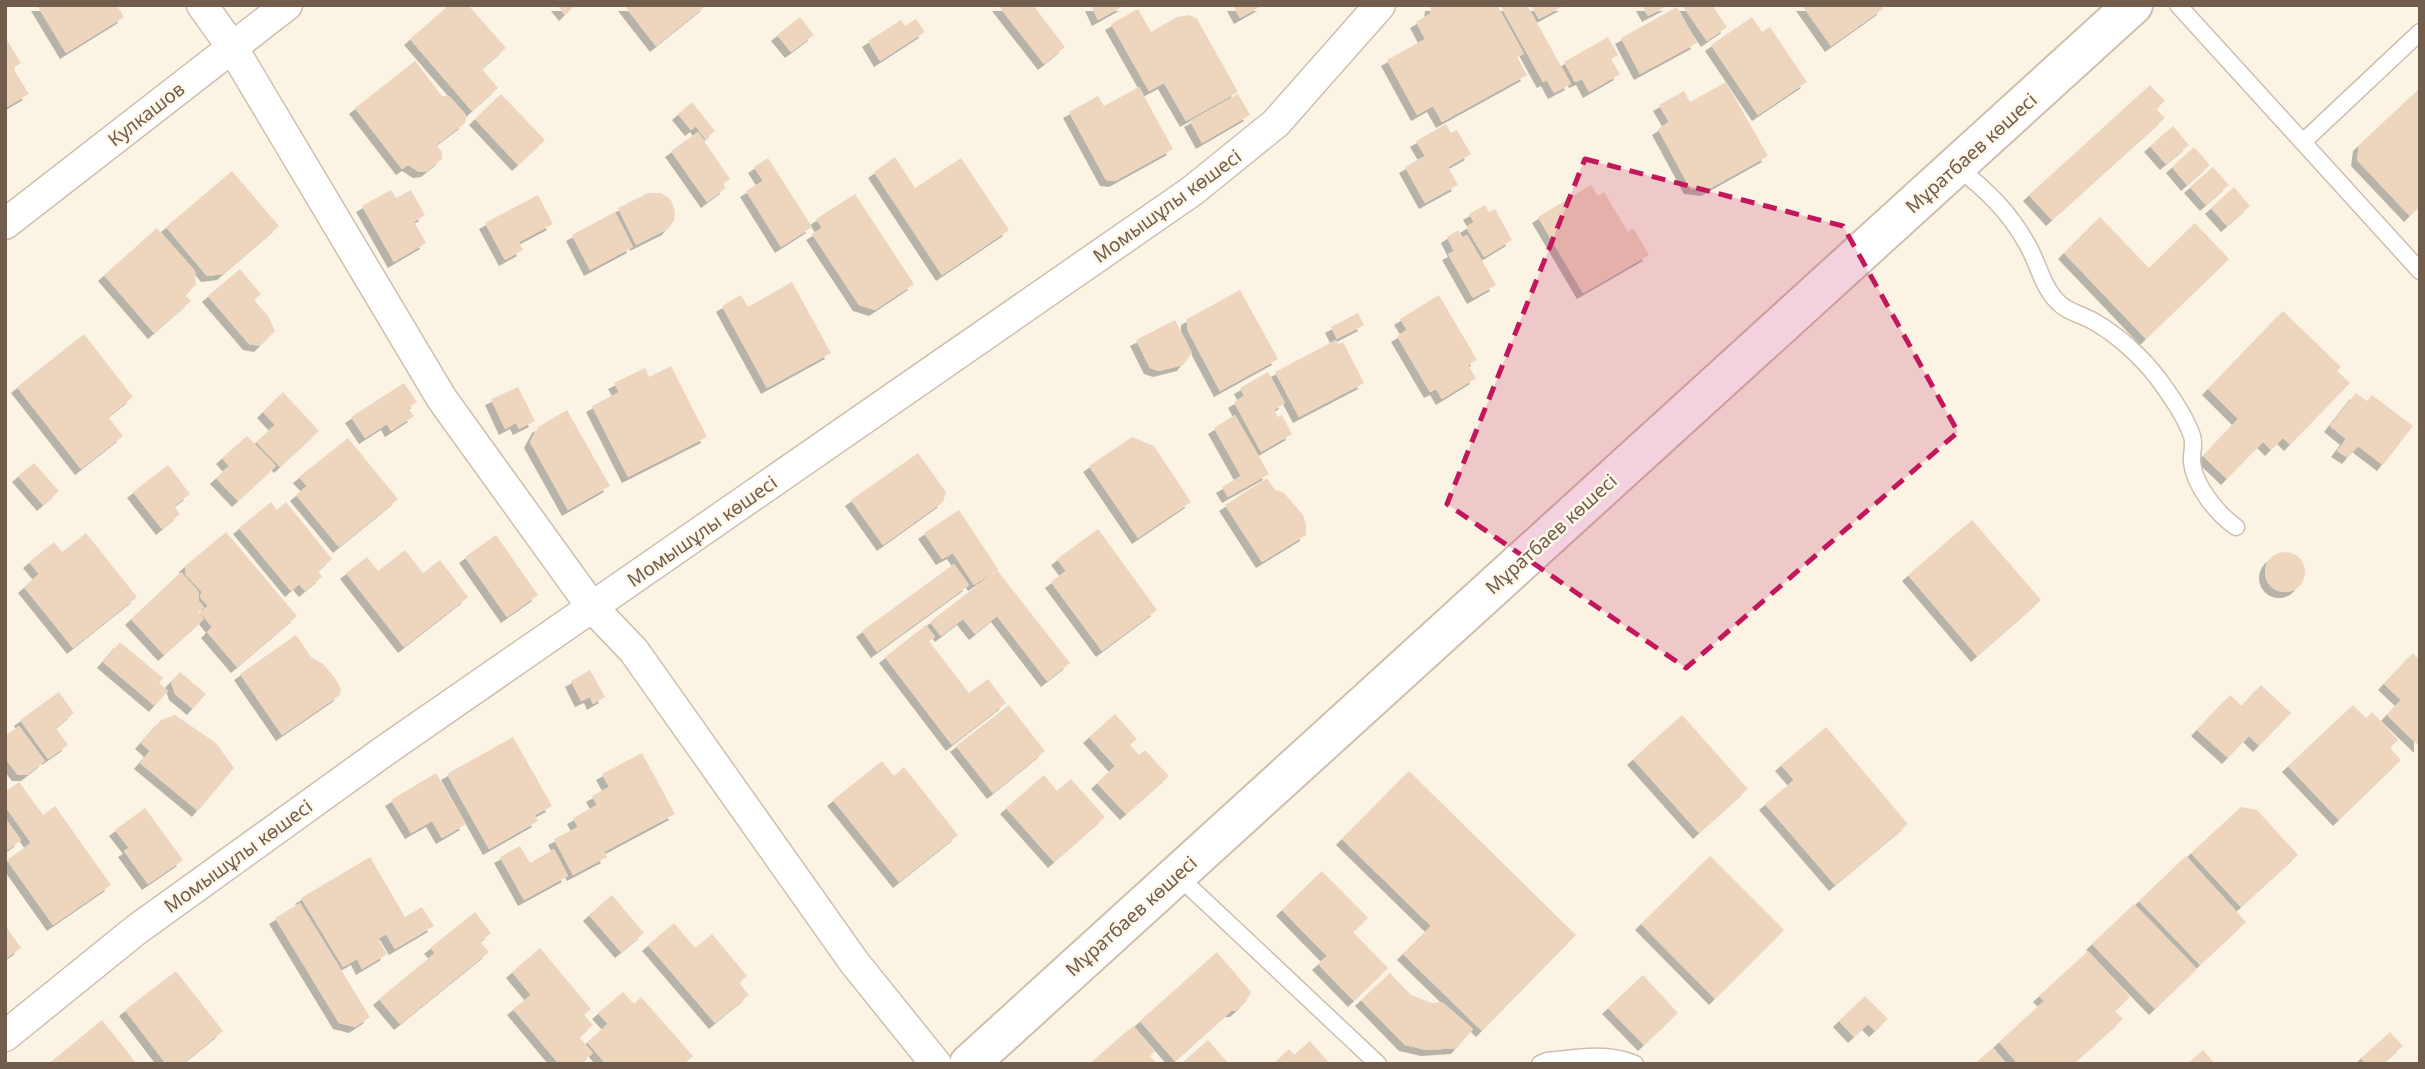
<svg xmlns="http://www.w3.org/2000/svg" width="2425" height="1069" viewBox="0 0 2425 1069" font-family="'Noto Sans',sans-serif">
<style>
.building{fill:#eed6be;filter:url(#shadow)}
.lines{fill:none;stroke-linecap:round;stroke-linejoin:round}
.lane-casing{stroke:#cebfaf;stroke-width:19}
.street-casing{stroke:#cebfaf;stroke-width:33}
.secondary-casing{stroke:#d0bfac;stroke-width:42}
.lane{stroke:#fff;stroke-width:16}
.street{stroke:#fff;stroke-width:30}
.secondary{stroke:#fff;stroke-width:38}
.marked{fill:#c2185b;fill-opacity:0.2;stroke:#c2185b;stroke-width:5;stroke-dasharray:14 9;stroke-linejoin:round}
.labels{text-anchor:middle;dominant-baseline:central;stroke-width:5;stroke-linejoin:round;paint-order:stroke}
.street-label{font-size:19px;fill:#725d4c;stroke:#fef8eb}
</style>
<defs>
<filter id="shadow"><feDropShadow dx="-6" dy="6" stdDeviation="0" flood-color="#0004"/></filter>
</defs>
<rect width="100%" height="100%" fill="#fbf4e5"/>
<path class="building" d="M37 5H117L124 17 66 53Z
M449 5H468L506 48 482 69 498 88 472 111 410 39Z
M557 5H575L565 15Z
M624 5H707L656 46Z
M998 5H1033L1065 47 1044 64Z
M1091 5H1125L1098 20Z
M1233 5H1263L1240 18Z
M1431 5H1497L1524 54 1517 57 1527 75 1442 122 1433 106 1417 115 1387 60 1425 39 1416 22 1430 14Z
M1500 5H1527L1571 84 1554 93 1547 80 1543 82Z
M1531 5H1565L1539 19Z
M1642 5H1669L1648 16Z
M1682 5H1712L1727 27 1707 41Z
M1802 5H1880L1883 9 1831 46Z
M1677 7 1697 43 1640 74 1621 38Z
M1138 9 1151 32 1177 17 1190 15 1197 19 1238 92 1186 121 1164 83 1149 91 1111 24Z
M800 17 814 35 791 52 777 35Z
M1752 17 1762 32 1770 27 1807 82 1758 115 1711 45Z
M916 19 925 32 880 61 868 41 901 20 905 26Z
M5 37 21 63 13 68 29 94 5 108Z
M1608 37 1618 55 1611 59 1620 74 1589 92 1582 79 1575 82 1564 62Z
M415 61 442 96H449L466 115 465 123 436 145 442 152V159L427 171 419 172 408 165 402 169 355 108Z
M1726 82 1768 156 1707 190 1690 188 1658 129 1669 122 1659 105 1684 91 1690 102Z
M2150 85 2165 101 2156 109 2165 118 2052 220 2029 195Z
M1139 87 1173 149 1115 181 1106 180 1069 112 1098 96 1104 106Z
M2420 88V206L2410 216 2357 160 2359 145Z
M501 94 545 140 518 165 475 119Z
M1238 94 1250 115 1202 143 1190 121Z
M692 102 715 131 705 139 696 126 691 130 678 114Z
M1446 124 1451 133 1457 130 1471 154 1448 167 1458 185 1425 203 1405 167 1425 156 1416 141Z
M2173 126 2189 145 2166 164 2150 146Z
M698 132 730 179 723 184 726 188 707 202 671 151Z
M2194 147 2210 165 2187 185 2172 167Z
M895 157 915 188 961 158 1009 230 942 275 874 172Z
M768 158 812 227 781 247 746 191 763 181 754 167Z
M2213 167 2229 185 2206 205 2190 187Z
M232 171 279 226 223 274 207 276 166 227Z
M1591 185 1598 196 1604 192 1628 232 1633 228 1649 255 1583 293 1538 217Z
M2234 187 2250 206 2227 226 2211 208Z
M391 190 396 198 411 190 425 215 414 222 426 243 394 262 362 206Z
M648 193H661L671 200 675 212 674 221 668 229 636 245 618 208Z
M855 194 914 284 875 310 859 305 812 234 822 228 816 219Z
M538 195 553 224 519 242 523 250 505 260 485 223Z
M1485 205 1489 212 1495 209 1512 240 1484 257 1466 227 1474 222 1469 214Z
M615 212 633 247 590 270 572 235Z
M2100 217 2149 268 2195 223 2229 259 2146 339 2064 253Z
M157 228 195 271 196 285 185 295 191 301 154 333 104 275Z
M1458 230 1462 238 1467 235 1496 285 1473 298 1448 254 1454 251 1447 237Z
M240 269 261 294 254 300 268 316 275 331 260 346 249 344 208 296Z
M792 282 831 353 767 388 722 306 741 295 748 307Z
M1240 290 1278 359 1220 391 1187 329V319Z
M1439 295 1477 360 1468 365 1476 378 1442 399 1436 389 1430 392 1397 336 1407 330 1400 319Z
M2283 311 2341 367 2337 371 2350 383 2290 445 2283 438 2271 450 2263 442 2227 479 2203 456 2238 419 2208 389Z
M1358 313 1364 325 1337 339 1331 327Z
M1175 320 1192 353 1183 365 1159 371 1150 368 1136 340Z
M84 334 133 397 108 417 123 436 81 469 17 387Z
M1336 340 1338 344 1343 342 1364 383 1299 417 1275 372Z
M671 366 707 437 628 477 592 406 619 392 614 383 645 368 649 377Z
M1268 372 1285 403 1274 410 1278 417 1282 415 1292 434 1261 452 1234 402 1244 396 1240 388Z
M404 383 417 402 408 408 414 416 391 431 387 424 365 438 351 417Z
M518 387 535 421 519 429 516 423 505 429 491 399Z
M283 392 319 431 280 467 256 442 275 425 263 412Z
M2356 393 2367 401 2372 395 2413 426 2383 465 2358 446 2348 458 2337 451 2346 439 2330 426Z
M567 410 610 486 568 510 530 442 538 427Z
M1235 415 1269 474 1228 497 1222 487 1241 476 1214 428Z
M247 436 276 466 238 501 216 478 229 466 222 458Z
M1132 437 1154 446 1191 502 1138 538 1089 466Z
M348 438 398 499 339 547 296 495 307 486 299 477Z
M918 453 946 492 943 502 883 545 851 500Z
M34 463 59 491 43 505 18 476Z
M168 465 190 494 174 506 180 514 162 529 133 492Z
M1267 478 1275 490 1283 492 1303 515 1306 525V535L1262 562 1225 505Z
M271 502 277 510 286 502 332 559 318 571 322 577 305 591 299 584 291 591 239 528Z
M959 510 998 569 974 585 953 553 942 559 924 533Z
M1972 520 2041 600 1977 656 1908 575Z
M1098 529 1157 610 1102 651 1051 582 1066 571 1057 559Z
M226 532 297 616 237 667 207 632 212 627 200 612 208 606 200 597 202 592 186 575 185 566Z
M86 533 137 597 73 648 24 587 39 574 29 562 54 542 62 552Z
M496 535 538 595 507 617 465 557Z
M405 550 423 573 440 560 468 597 404 647 346 573 367 557 378 571Z
M2265 572a20 20 0 1 1 40 0a20 20 0 1 1-40 0Z
M954 564 969 585 877 652 862 631Z
M997 570 1070 663 1047 681 997 616 975 634 963 619 941 636 930 622Z
M181 572 198 591 199 601 204 607 195 616 199 613 204 619 164 655 131 619Z
M926 625 935 637 929 641 969 693 988 679 1006 703 952 745 885 657Z
M296 635 311 657 323 664 335 678 341 689 340 695 282 735 240 674Z
M120 642 163 678 159 683 168 691 155 706 103 662Z
M2413 653 2420 660V747L2387 715 2401 700 2384 684Z
M590 670 605 697 593 704 590 697 581 701 571 681Z
M180 672 206 694 193 709 175 694 171 682Z
M2261 685 2291 713 2259 746 2249 736 2228 758 2197 730 2230 695 2242 706Z
M59 692 74 713 56 728 68 745 48 759 20 720Z
M1009 705 1045 751 993 793 956 746Z
M2353 705 2366 718 2372 712 2398 740 2390 748 2401 760 2339 820 2288 766Z
M1115 714 1137 739 1130 745 1139 755 1145 750 1169 776 1126 814 1097 783 1115 766 1089 737Z
M175 715 216 743 234 768 198 811 140 763 150 751 141 743 161 720Z
M1682 715 1748 789 1699 833 1633 759Z
M19 726 45 761 27 775H18L5 758V736Z
M1826 727 1908 824 1835 885 1765 804 1794 780 1781 765Z
M513 737 552 806 535 815 538 821 489 849 447 774Z
M642 753 675 814 604 852 607 857 573 875 554 839 578 827 573 818 597 805 592 796 609 787 602 774Z
M882 761 894 776 904 767 958 835 899 882 833 800Z
M1409 771 1576 935 1482 1031 1403 954 1431 926 1342 839Z
M436 773 466 824 442 838 432 821 411 833 391 800Z
M1044 775 1057 791 1071 779 1105 817 1054 862 1006 808Z
M19 782 43 815 55 806 111 885 53 925 7 860 31 843 5 806V792Z
M2241 807 2257 810 2298 855 2241 907 2191 853Z
M145 808 183 860 148 884 124 851 129 848 115 830Z
M5 818 21 840 5 852Z
M520 846 530 863 554 849 568 876 524 900 500 857Z
M1710 856 1784 930 1715 999 1641 924Z
M2186 856 2246 922 2200 965 2139 901Z
M370 857 405 917 422 907 434 926 395 949 386 934 378 939 387 954 362 969 357 959 343 967 301 898Z
M1322 871 1368 918 1353 932 1388 968 1354 1001 1318 964 1327 956 1282 910Z
M612 895 644 933 621 952 589 915Z
M300 903 370 1017 355 1027 339 1023 275 918Z
M2134 904 2197 969 2155 1009 2092 944Z
M475 912 491 933 480 942 489 952 400 1024 379 999 435 953 430 948Z
M674 923 695 948 712 934 747 976 739 983 749 995 715 1023 648 945Z
M5 925 21 948 5 959Z
M540 948 591 1009 584 1015 593 1025 579 1037 593 1053 580 1064H559L513 1009 531 995 512 972Z
M2088 951 2130 997 2115 1011 2123 1019 2073 1064H2018L1999 1042 2044 1001 2039 996Z
M1217 952 1251 992 1245 1003 1236 1011H1231L1175 1061 1140 1021Z
M176 971 223 1031 182 1064H166L125 1010Z
M1390 973 1411 995 1432 1003 1442 1002 1473 1029 1457 1048 1427 1050 1405 1045 1361 1000Z
M1643 975 1678 1013 1644 1045 1608 1008Z
M623 992 634 1004 641 997 693 1056 684 1064H606L587 1042 608 1024 598 1013Z
M1865 996 1888 1019 1875 1031 1868 1024 1854 1037 1839 1021Z
M102 1020 137 1064H48Z
M1133 1026 1155 1051 1150 1056 1157 1064H1089Z
M2390 1032 2403 1046 2382 1064H2366L2361 1058Z
M1208 1040 1229 1064H1181Z
M1310 1041 1330 1064H1273L1289 1049 1294 1055Z
M1993 1048 2006 1064H1974Z
M2203 1050 2215 1064H2187Z"/>
<g class="lines">
<g class="lane-casing">
<path id="lane" d="M2178 5 2420 271
M2303 142 2420 32
M1956 166C1985 189 2009 211 2027 244 2039 264 2042 288 2060 304 2068 312 2083 315 2093 321 2118 335 2143 358 2160 381 2172 398 2185 416 2192 436 2195 444 2191 454 2192 462 2194 485 2217 514 2236 527
M1176 874 1378 1064
M1540 1064 1547 1061C1576 1058 1607 1052 1635 1064"/>
</g>
<g class="street-casing">
<path id="street" d="M202 5 232 47 442 399 592 607 634 651 854 962 936 1064
M5 224 287 5
M5 1036 136 930 380 754 1192 191 1276 123 1380 5"/>
</g>
<g class="secondary-casing">
<path id="secondary" d="M969 1064 2133 5"/>
</g>
<use href="#lane" class="lane"/>
<use href="#street" class="street"/>
<use href="#secondary" class="secondary"/>
</g>
<path class="marked" d="M1585 159 1843 226 1958 432 1686 668 1447 504Z"/>
<g class="labels">
<g class="street-label">
<text transform="translate(146 114) rotate(-38)">Кулкашов</text>
<text transform="translate(1971 153) rotate(-42)">Мұратбаев көшесі</text>
<text transform="translate(1167 206) rotate(-36)">Момышұлы көшесі</text>
<text transform="translate(702 531) rotate(-35)">Момышұлы көшесі</text>
<text transform="translate(1551 534) rotate(-42)">Мұратбаев көшесі</text>
<text transform="translate(238 856) rotate(-36)">Момышұлы көшесі</text>
<text transform="translate(1131 916) rotate(-42)">Мұратбаев көшесі</text>
</g>
</g>
<rect width="2425" height="1069" fill="none" stroke="#725d4c" stroke-width="14"/>
</svg>
